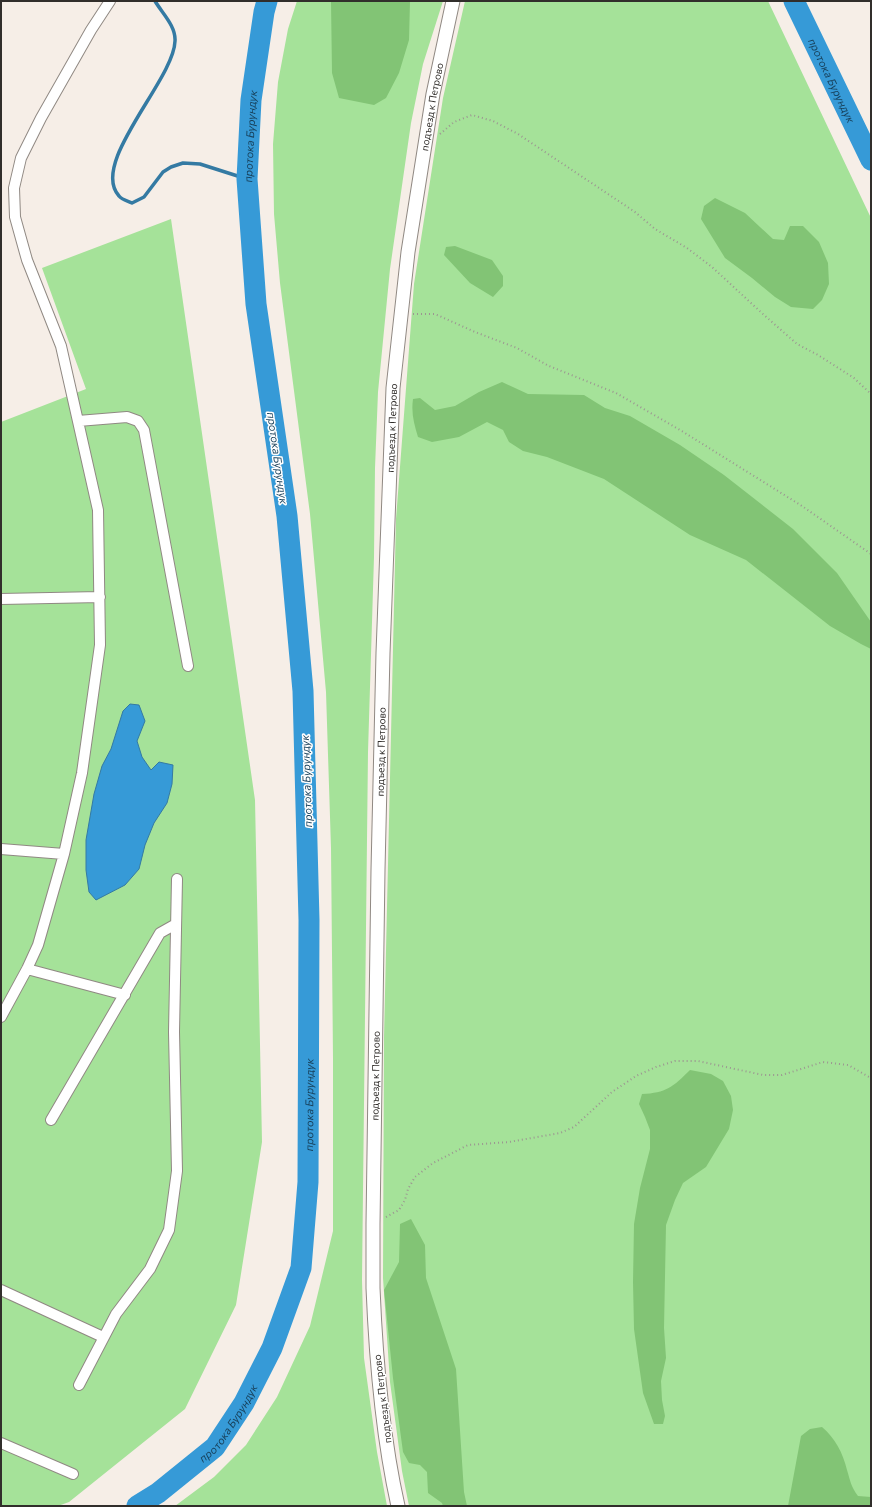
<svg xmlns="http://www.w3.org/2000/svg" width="872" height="1507" viewBox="0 0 872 1507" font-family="Commissioner,sans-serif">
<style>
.green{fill:#a5e299}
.forest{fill:#82c475}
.water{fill:#369ad7;stroke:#347aa3}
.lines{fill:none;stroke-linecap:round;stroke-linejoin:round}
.stream{stroke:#347aa3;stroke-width:3.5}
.river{stroke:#369ad7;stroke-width:21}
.minor-casing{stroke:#908983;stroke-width:12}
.tertiary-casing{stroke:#908983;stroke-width:15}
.path{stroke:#9c9691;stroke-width:2;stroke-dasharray:1 3;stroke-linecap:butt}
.minor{stroke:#fff;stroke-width:10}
.tertiary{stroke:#fff;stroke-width:13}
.labels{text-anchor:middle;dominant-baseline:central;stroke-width:3;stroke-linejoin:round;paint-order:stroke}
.street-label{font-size:10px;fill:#312e2b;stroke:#fff}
.water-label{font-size:11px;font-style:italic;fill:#173f59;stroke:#fff}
</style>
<rect width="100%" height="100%" fill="#f6eee7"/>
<path class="green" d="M297 1H443L423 64 411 123 390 269 378 392 375 468 374 557 368 752 362 1280 364 1358 377 1452 387 1506H175L214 1477 246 1445 277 1397 310 1326 333 1231V1058L331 848 326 692 310 514 280 283 274 214 273 144 278 82 288 29Z
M465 1H768L871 218V1506H409L402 1471 390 1382 383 1278 384 1037 396 519 414 284 443 98Z
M171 219 255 800 262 1142 236 1305 185 1409 69 1502 58 1506H1V422L86 389 42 268Z"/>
<path class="forest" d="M331 1H410L409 40 399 73 386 98 374 105 339 98 332 73Z
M715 198 745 213 773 239 784 240 790 226H803L819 242 828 263 829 284 822 300 813 309 791 307 775 297 752 278 725 258 701 219 704 206Z
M455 246 492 260 503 276V286L493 297 470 283 444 255 446 247Z
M502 382 528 394 584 395 605 408 630 416 680 445 724 475 793 529 837 573 871 622V649L861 644 830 626 746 560 690 535 604 479 547 457 523 451 509 442 503 430 487 422 459 437 432 442 418 437C414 424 411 413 413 399L420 398 435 410 455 406 479 392Z
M690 1070 711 1074 723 1081 731 1096 733 1110 729 1129 706 1167 683 1183 675 1200 666 1225 664 1328 666 1358 661 1381 662 1400 665 1416 663 1424H654L643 1393 634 1329 633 1282 634 1224 640 1188 650 1149V1130L645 1117 639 1104 642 1094C666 1093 673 1087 690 1070Z
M411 1219 425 1245 426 1278 456 1369 464 1492 467 1506H443L442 1503 428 1493 427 1472 420 1465 409 1463 403 1452 393 1378 384 1290 399 1262 400 1224Z
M822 1427C835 1438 843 1453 847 1470 850 1480 851 1487 858 1496L871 1497V1506H788L801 1436 810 1429Z"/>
<path class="water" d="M130 704 139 705 145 721 137 741 142 757 151 770 159 762 173 765 172 784 167 803 154 823 145 845 139 869 125 885 96 900 89 892 86 870V840L94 794 102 766 111 749 123 711Z"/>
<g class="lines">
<path class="stream" d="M155 1C162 13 176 26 175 41 174 80 89 163 119 196 122 200 128 201 132 203L144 197 163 172 171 167 183 163 200 164 247 179"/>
<g class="river">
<path id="s1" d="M794 1 871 160"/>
<path id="s2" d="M137 1506 158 1493 215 1447 244 1403 272 1348 301 1268 308 1182 309 920 303 691 287 516 256 304 247 179 251 100 264 12 267 1"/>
</g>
<g class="minor-casing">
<path id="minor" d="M78 421 127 417 138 421 144 430 188 666
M1 599 100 597
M1 849 64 854
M27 969 125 995
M1 1017 27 969 38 945 64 854 82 773 100 645 98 510 61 346 27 260 15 217 14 188 21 158 41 118 91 30 110 1
M51 1120 160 933 176 924
M1 1290 103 1337
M79 1385 116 1314 150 1269 169 1230 177 1171 174 1032 177 879
M1 1443 73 1474"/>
</g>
<g class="tertiary-casing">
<g id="tertiary">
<path id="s3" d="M398 1506C382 1435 376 1361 373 1288V1224L378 870 383 653 393 388 408 252 433 94 453 1"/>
</g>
</g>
<path class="path" d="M440 134 454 122 472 115 493 121 518 134 635 212 655 229 687 248 712 267 764 315 797 344 818 355 854 378 871 394
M413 314H435L475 332 517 348 549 366 616 393 685 433 802 506 871 554
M386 1217 399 1210 405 1200 408 1189 415 1177 433 1163 468 1145 509 1142 560 1133 574 1127 612 1092 636 1076 656 1067 675 1061H698L763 1075H782L823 1062 848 1065 871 1078"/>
<use href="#minor" class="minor"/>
<use href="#tertiary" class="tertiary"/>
</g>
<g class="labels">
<g class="street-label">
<text stroke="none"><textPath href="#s3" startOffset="1404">подъезд к Петрово</textPath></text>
<text stroke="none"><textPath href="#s3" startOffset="1080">подъезд к Петрово</textPath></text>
<text stroke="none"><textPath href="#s3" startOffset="756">подъезд к Петрово</textPath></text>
<text stroke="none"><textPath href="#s3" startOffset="432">подъезд к Петрово</textPath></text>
<text transform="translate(382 1399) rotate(-97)">подъезд к Петрово</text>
</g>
<g class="water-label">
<text stroke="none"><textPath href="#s1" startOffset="88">протока Бурундук</textPath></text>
<text stroke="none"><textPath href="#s2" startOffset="1433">протока Бурундук</textPath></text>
<text transform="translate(278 458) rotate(82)">протока Бурундук</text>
<text transform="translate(306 781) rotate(-92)">протока Бурундук</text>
<text stroke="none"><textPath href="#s2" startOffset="461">протока Бурундук</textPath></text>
<text stroke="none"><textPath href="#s2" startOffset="125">протока Бурундук</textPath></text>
</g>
</g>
<rect width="872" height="1507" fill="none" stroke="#312e2b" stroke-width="4"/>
</svg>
